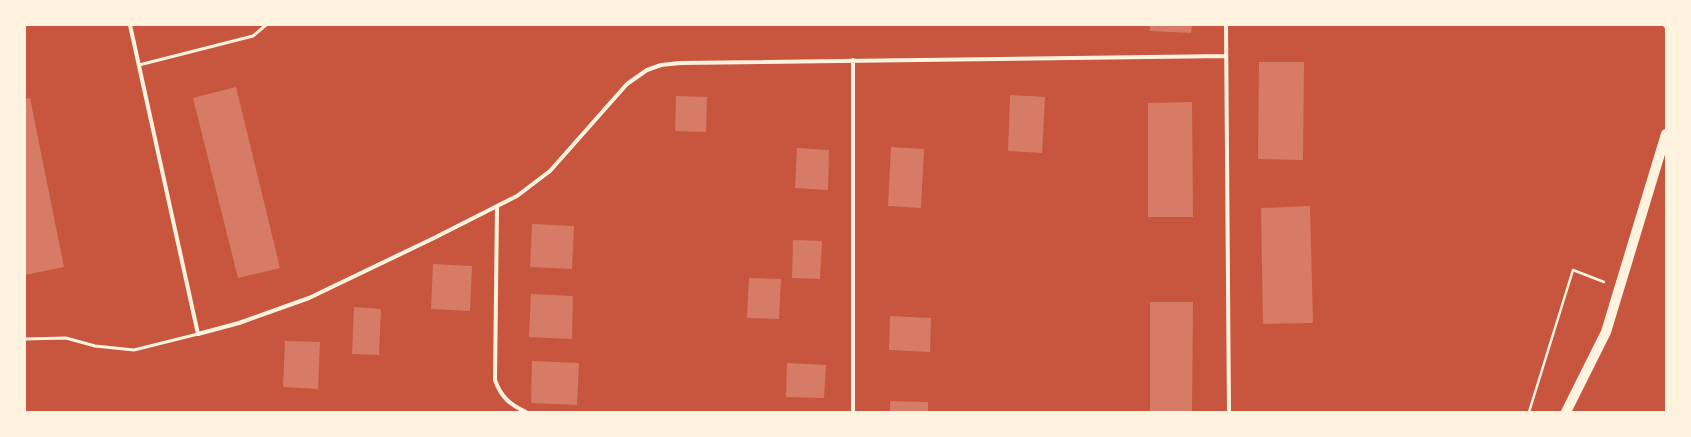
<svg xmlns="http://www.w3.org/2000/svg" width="1691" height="437" viewBox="0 0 1691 437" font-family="Raleway,sans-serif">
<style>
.building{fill:#d67c66}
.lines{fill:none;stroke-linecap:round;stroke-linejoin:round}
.path{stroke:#fff3e0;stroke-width:2.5}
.service{stroke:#fff3e0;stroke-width:3}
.minor{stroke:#fff3e0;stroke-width:4}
.primary{stroke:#fff3e0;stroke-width:10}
</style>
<rect width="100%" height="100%" fill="#c8553d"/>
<path class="building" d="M1150 25H1192L1191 33 1150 31Z
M1259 62H1304L1303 160 1258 159Z
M236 87 280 268 238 278 193 98Z
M1010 95 1045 97 1042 153 1008 151Z
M676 96 707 97 706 132 675 131Z
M30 98 64 267 25 275V99Z
M1192 102 1193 217H1148V103Z
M891 147 924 149 921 208 888 206Z
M797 148 829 150 828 190 795 188Z
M1310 206 1313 323 1263 324 1261 208Z
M532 224 574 226 572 269 530 267Z
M793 240 822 241 820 279 792 278Z
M433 264 472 266 470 311 431 309Z
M749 278 781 279 779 319 747 318Z
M531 294 573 296 572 339 529 337Z
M1150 302H1193L1192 412H1150Z
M354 307 381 309 379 355 352 354Z
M890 316 931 318 930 352 889 350Z
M285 341 320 342 318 389 283 387Z
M532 361 579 363 577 405 531 403Z
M787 363 826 365 824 398 786 397Z
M890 401 928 402V412H890Z"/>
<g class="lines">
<path class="path" d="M1529 412 1573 270 1604 282"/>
<path class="service" d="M1664 25 1666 27
M139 65 253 36 266 25
M25 339 66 338 95 346 134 350 198 334"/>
<path class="minor" d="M130 25 198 334 239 323 309 298 434 238 517 196 550 171 627 84 647 70 661 65 680 63 1226 56
M1226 25 1229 412
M853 60V412
M497 207 495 380C501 397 510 405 526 412"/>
<path class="primary" d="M1566 412 1606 332 1666 134"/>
</g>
<rect width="1691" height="437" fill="none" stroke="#fff3e0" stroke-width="52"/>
</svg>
